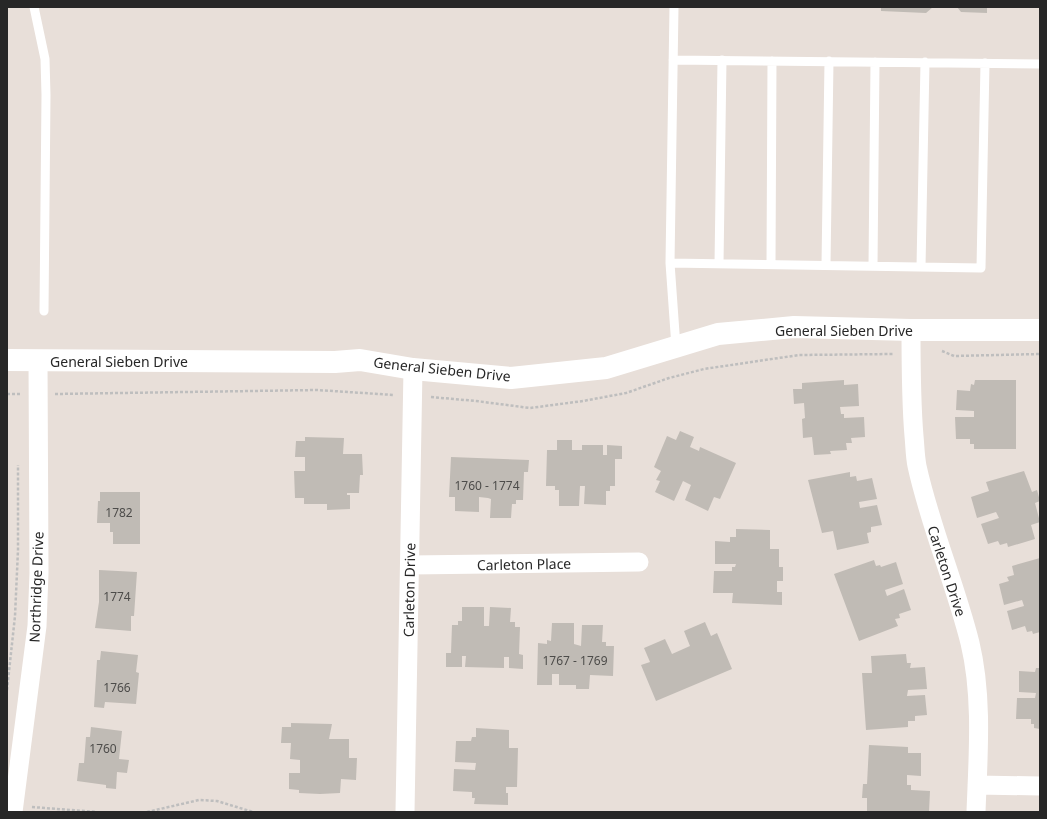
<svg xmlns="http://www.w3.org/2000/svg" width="1047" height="819" viewBox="0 0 1047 819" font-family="'Noto Sans',sans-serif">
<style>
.building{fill:#c0bbb5}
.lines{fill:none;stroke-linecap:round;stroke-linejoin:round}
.path{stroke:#bebebe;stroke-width:2.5;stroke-dasharray:3 2;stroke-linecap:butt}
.lane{stroke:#fff;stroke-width:9}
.street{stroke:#fff;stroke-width:19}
.secondary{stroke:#fff;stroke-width:22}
.labels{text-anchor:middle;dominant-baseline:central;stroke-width:3.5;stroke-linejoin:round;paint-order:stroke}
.number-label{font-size:12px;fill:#4d4c4a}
.street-label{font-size:14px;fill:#272727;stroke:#fff}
</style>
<rect width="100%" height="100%" fill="#e8dfd9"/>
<path class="building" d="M881 7H933L926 13 881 11Z
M957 7H987V13L961 12Z
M844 380V385L858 384 859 406 840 407 841 414H844V418L864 417 865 437 851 438 852 443H846L847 450 830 451 831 454 814 455 812 437 803 438 802 419 805 418 804 403 794 404 793 389H802V383Z
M975 380H1016V449H974V444H970V439H956L955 417H974V411L956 410 957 390 970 391 971 384 974 385Z
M680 431 694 437 690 447 699 451 700 447 736 463 720 499 714 497 708 511 685 500 691 485 683 481 674 501 655 492 660 481 656 480 661 471 654 467 667 436 676 440Z
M305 437 344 438 343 454H362L363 475H360L359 493H347V495H350V509L327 510V504H304V498H295L294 471H305V457H295L296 441H305Z
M557 440H572V450H582V445H603V455H607V445L622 446V459H615V486H610V491H606V505L584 504 585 486H580L579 506H559V490H555V486H546L547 450H557Z
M451 457 529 460 528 472H524L523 500H516V504H512L511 518H490L491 499 488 498 479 497V512L455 511V497H449Z
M1024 471 1032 492 1037 490 1040 501 1035 503 1040 522 1031 525 1035 539 1008 547 1007 543 1000 545 998 541 988 544 981 524 999 518 996 512 977 518 971 497 989 491 986 482Z
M850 472V477L856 476 857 481 872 478 877 499 859 502 860 508 877 505 882 525 871 527V532L867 533 869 543 837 550 833 531 822 533 808 480Z
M100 492H140V544H113V532H110V523H97L98 501H100Z
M736 529 770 530V549H779V567H783V581H777V592H782V605L732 603 733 593H713L714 571H732V567H735L736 564H715V541L730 542V537H736Z
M1040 558V632L1033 634 1032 631 1027 632 1025 626 1012 630 1007 611 1024 606 1022 600 1004 605 999 584 1009 581 1007 577 1014 575 1012 566Z
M874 560 876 566 880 565 881 567 896 562 903 584 885 590 887 596 904 589 911 610 899 614 900 618 895 619 898 626 859 641 834 574Z
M99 570 137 572 134 616H131V631L95 628 99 602Z
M462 607H484V626H489L490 607 511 608 510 622H515V627H520L519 654 523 655V669L509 668V657H504V668L465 667 466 656H462V667H446V653H451L452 625H458V621H462Z
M705 622 711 636 717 633 732 669 656 701 641 665 650 662 644 648 665 639 672 654 690 646 684 631Z
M552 623H574V644L581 646 582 625H603L602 642H606V646H614L613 676 590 675 589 689H576V685H559V674H552V685H537L538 643 547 644V640L551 641Z
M101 651 138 655 136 672 139 673 136 704 105 702 104 708 94 707 97 660H100Z
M906 654 907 663H911L910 668 925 667 927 689 908 690 907 696 925 695 927 715 915 716V721H908V727L866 730 862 673H872L871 656Z
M1036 668H1040V729L1034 728V724H1031V719H1016L1017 698H1035L1036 693 1019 692V671L1035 672Z
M291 723 332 724 329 739H349V758H357L356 780 341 779 340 793 320 794 299 793V790L289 789V773H300V760L290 759 291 743H281L282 727H291Z
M91 727 122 731 119 759 129 760 127 773 117 772 116 789 106 788V785L77 781 79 763H84L86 737H90Z
M476 728 509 730V748H518L517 787H506V793H508V805L474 804 475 798H472V792L453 791 454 769 475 770 476 763 455 762 456 741H471L472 737H476Z
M869 745 908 747V753H921V776L907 775V785H911V790L930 791 929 812H867V798H862L863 784H867Z"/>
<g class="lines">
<path class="path" d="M942 351 954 356 1040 354
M7 394H20
M55 394 317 390 394 395
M431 397 476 401 530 408 583 401 626 393 669 378 704 369 799 355 894 354
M7 690 15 616 18 550V465
M32 807 97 812
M147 812 199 800 217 801 253 812"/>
<path class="lane" d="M34 7 45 59 46 95 44 311
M674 7 670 263 676 347
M673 60 1040 64
M670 263 981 268 985 63
M719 264 722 60
M771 264 772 61
M826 265 829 61
M873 266 875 62
M921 267 925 62"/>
<path class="street" d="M911 330C911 365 911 401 914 436 915 446 915 456 917 466 930 526 955 583 970 643 983 697 978 757 976 812
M410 565 639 562
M977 785 1040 786
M13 812 37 626 39 573 38 360
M405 812 413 369"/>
<path class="secondary" d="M7 360 335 362 360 360 413 369 511 378 606 368 718 334 794 327 911 330H1040"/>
</g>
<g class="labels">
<g class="number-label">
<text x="487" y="485">1760 - 1774</text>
<text x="119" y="512">1782</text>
<text x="117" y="596">1774</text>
<text x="575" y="660">1767 - 1769</text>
<text x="117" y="687">1766</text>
<text x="103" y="748">1760</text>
</g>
<g class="street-label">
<text x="844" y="330">General Sieben Drive</text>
<text x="119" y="361">General Sieben Drive</text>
<text transform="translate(442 369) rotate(6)">General Sieben Drive</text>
<text transform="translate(524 564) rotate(-1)">Carleton Place</text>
<text transform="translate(947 571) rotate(72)">Carleton Drive</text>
<text transform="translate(36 587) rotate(-88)">Northridge Drive</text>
<text transform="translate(409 590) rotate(-89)">Carleton Drive</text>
</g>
</g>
<rect width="1047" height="819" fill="none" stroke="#272727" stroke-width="16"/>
</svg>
